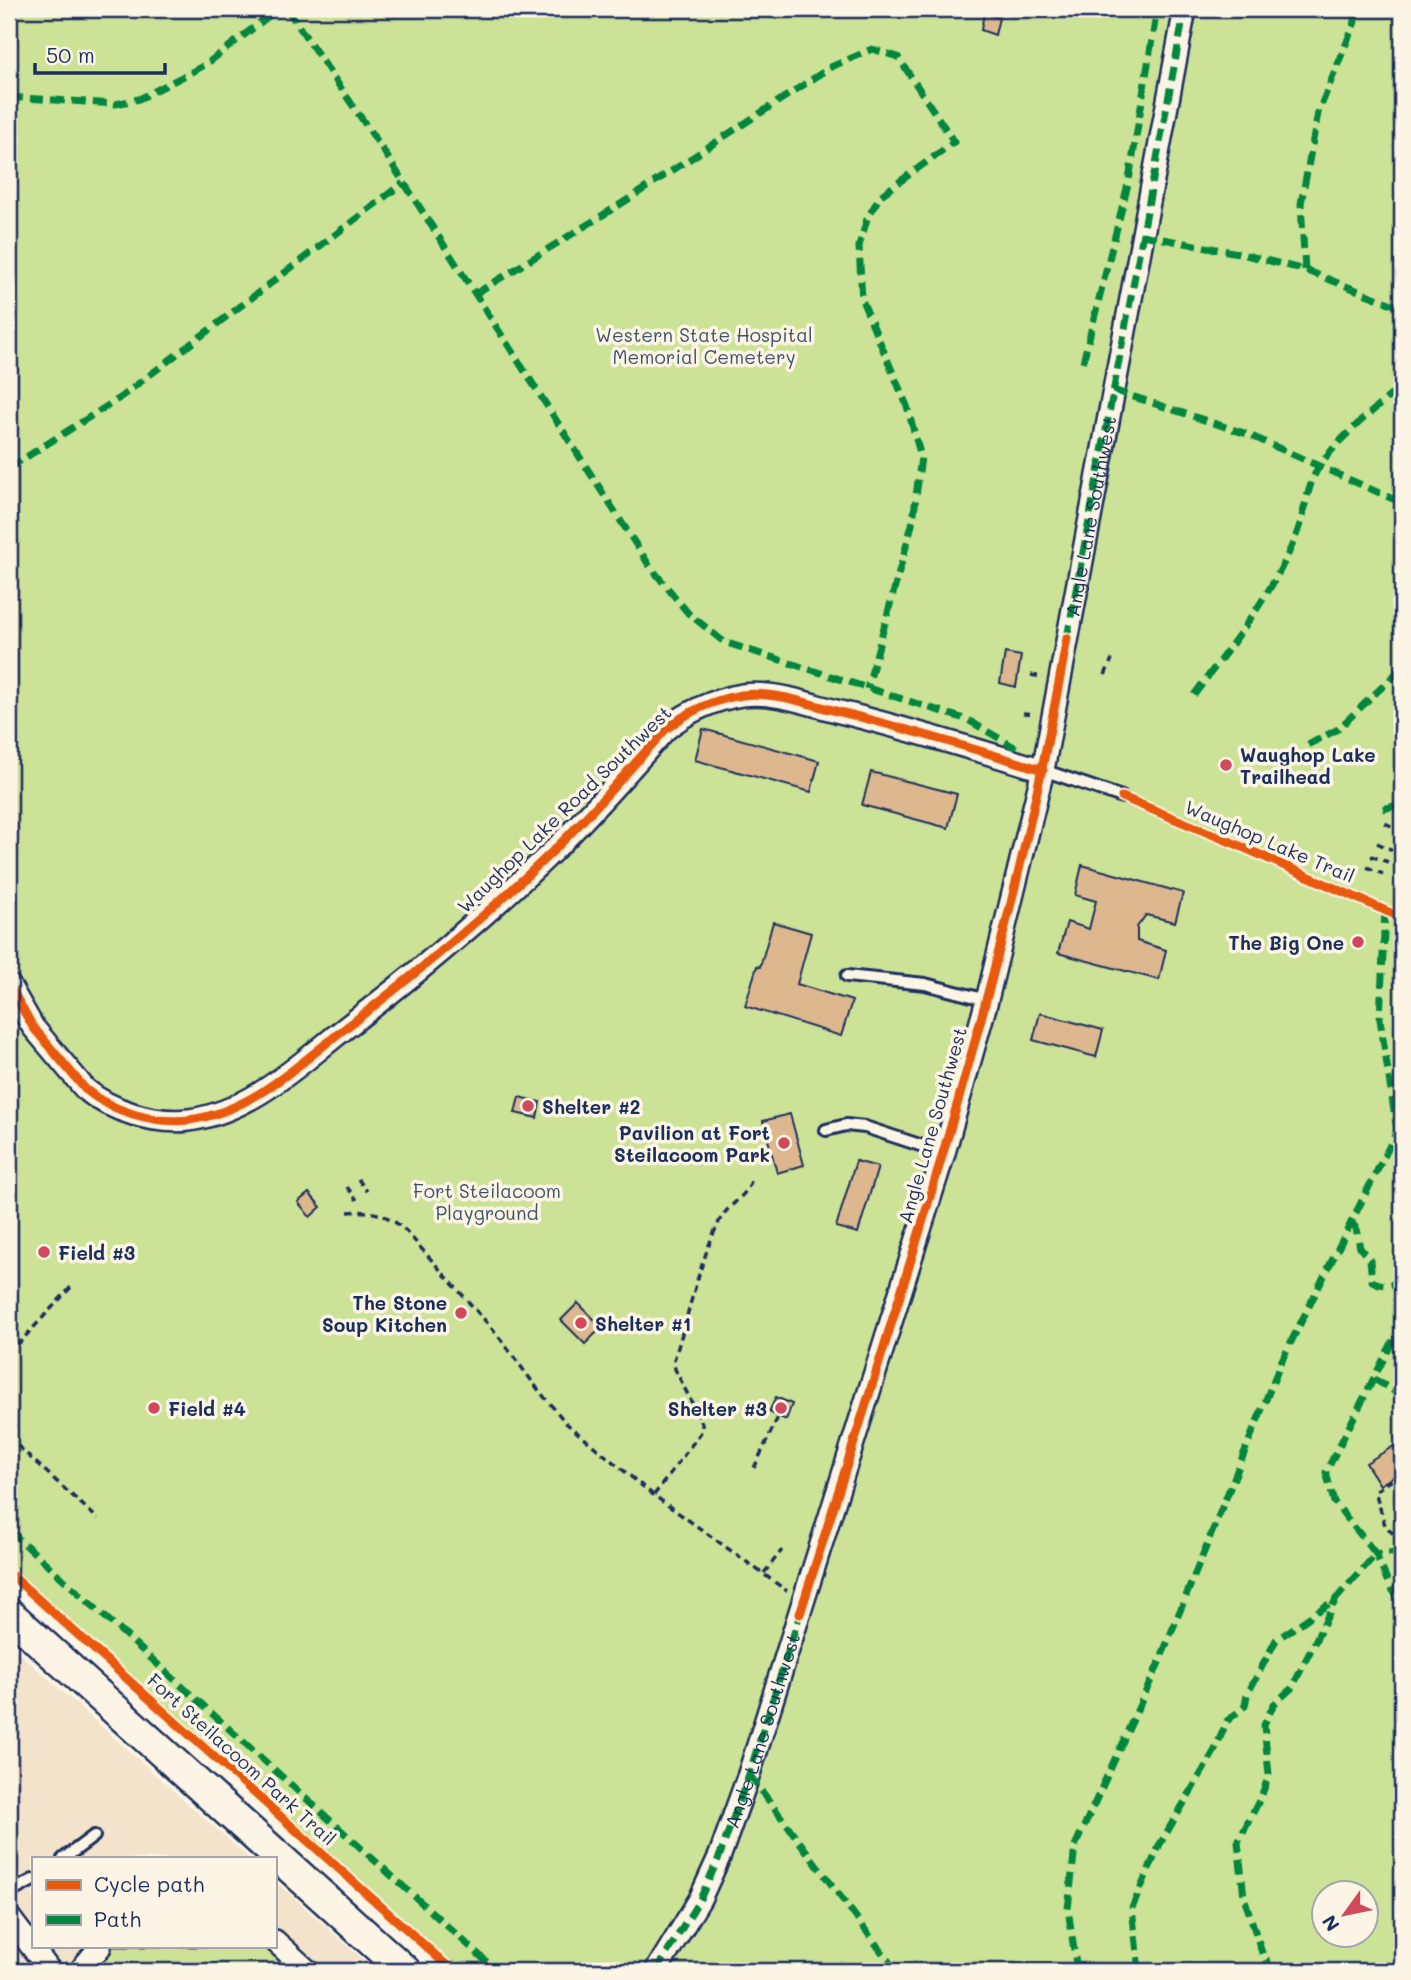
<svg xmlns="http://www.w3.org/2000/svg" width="1411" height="1980" viewBox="0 0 1411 1980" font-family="Mali,sans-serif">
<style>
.built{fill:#f3e3cb}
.green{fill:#cce297;stroke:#74887a;stroke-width:2;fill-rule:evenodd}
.building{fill:#ddb88e;stroke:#1b2f5e;stroke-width:2}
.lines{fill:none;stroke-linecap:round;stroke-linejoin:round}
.lane-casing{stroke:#1b2f5e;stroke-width:16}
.street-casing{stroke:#1b2f5e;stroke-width:26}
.secondary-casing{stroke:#1b2f5e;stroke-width:35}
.path{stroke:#1b2f5e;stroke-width:3.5;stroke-dasharray:7 5;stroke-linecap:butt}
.lane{stroke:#fcf5e5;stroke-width:10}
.street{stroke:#fcf5e5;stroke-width:21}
.secondary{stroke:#fcf5e5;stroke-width:30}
.quiet{stroke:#00873e;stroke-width:7;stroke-dasharray:14 7;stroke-linecap:butt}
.cycleway-casing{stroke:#fcf5e5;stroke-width:13}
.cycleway{stroke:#e8590c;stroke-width:9}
.poi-dot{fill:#d1495b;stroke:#fcf5e5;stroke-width:2.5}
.labels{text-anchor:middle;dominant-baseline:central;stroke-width:7;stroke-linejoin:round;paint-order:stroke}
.park-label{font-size:19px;fill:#3e5369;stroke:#fcf5e5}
.street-label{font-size:19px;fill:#1b2f5e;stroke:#fcf5e5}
.poi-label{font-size:19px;font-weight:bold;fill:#1b2f5e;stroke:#fcf5e5;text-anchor:start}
</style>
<rect width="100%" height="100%" fill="#fcf5e5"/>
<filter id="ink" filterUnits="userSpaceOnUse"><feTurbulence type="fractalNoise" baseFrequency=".0143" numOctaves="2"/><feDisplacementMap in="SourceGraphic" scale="14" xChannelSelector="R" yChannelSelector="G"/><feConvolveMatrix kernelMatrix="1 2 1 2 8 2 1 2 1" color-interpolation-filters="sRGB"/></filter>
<g filter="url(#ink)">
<path class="built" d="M9 1644 250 1859H33V1947H275V1881L376 1971H9Z"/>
<path class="green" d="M9 9H1402V1971H456L9 1566ZM1324 1892H1366V1934H1324Z
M109 1947H268L295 1971H89Z"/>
<path class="building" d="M984 13 999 18 995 35 981 30Z
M1005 653 1021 656 1016 687 1000 683Z
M703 729 819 761 811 792 695 760Z
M871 772 957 794 948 828 862 805Z
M1082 865 1183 893 1175 922 1146 915 1137 927V941L1166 950 1159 980 1058 953 1067 922 1089 929 1096 901 1075 895Z
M773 922 811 933 797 984 852 1001 841 1036 745 1006 757 966 760 967Z
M1040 1013 1103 1030 1096 1057 1033 1040Z
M519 1097 540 1102 537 1118 515 1113Z
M790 1114 804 1165 777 1173 763 1121Z
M856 1161 878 1167 858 1233 836 1227Z
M309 1193 321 1207 310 1217 298 1202Z
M578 1303 602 1327 585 1344 561 1320Z
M776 1397 792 1404 786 1420 769 1412Z
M1402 1441V1471L1380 1485 1366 1463Z"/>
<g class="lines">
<g class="lane-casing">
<path id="lane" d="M1043 770 1122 797
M847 976 925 984 987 1000
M826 1130 846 1125 865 1127 944 1153
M63 1859 94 1836
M9 1893 33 1880"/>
</g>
<g class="street-casing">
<g id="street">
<path d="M9 985 33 1027 85 1089C111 1111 154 1124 189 1120 250 1112 297 1066 343 1030 416 974 487 915 553 851 592 813 628 771 665 730 688 711 712 700 742 695 773 691 806 703 836 711 906 728 974 749 1043 770"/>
<path d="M9 1917 50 1971"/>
<path d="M275 1941 308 1971"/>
<path d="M80 1971 100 1947"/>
<path id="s1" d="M656 1971 700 1899 720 1855 749 1774 944 1153 987 1000 1043 770 1185 9"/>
</g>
</g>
<g class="secondary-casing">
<path id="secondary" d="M9 1614 405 1971"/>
</g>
<path class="path" d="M1031 675 1043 677
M1105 675 1112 659
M1023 713 1035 714
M1385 823 1402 831
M1377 843 1393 850
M1371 856 1388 862
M1367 867 1383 874
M358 1179 367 1191
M347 1187 357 1200
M348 1212C372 1210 388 1214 406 1231L496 1333 540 1392 567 1424 652 1494 787 1591
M9 1354 72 1286
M9 1438 98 1519
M754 1468 778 1417
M1402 1474 1375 1491 1385 1525 1402 1543
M654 1495 702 1431V1423L675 1369 674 1360C688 1317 700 1259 720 1220 729 1203 747 1198 752 1178
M764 1573 782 1550"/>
<use href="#lane" class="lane"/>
<use href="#street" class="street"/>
<use href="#secondary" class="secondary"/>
<g class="quiet">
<path d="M287 9 383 150 649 565 688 613 724 642 968 720 1016 748"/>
<path d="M9 97 116 104 139 99 205 65 278 9"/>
<path d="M1142 235 1238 253 1305 270 1402 308"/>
<path d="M1305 270 1301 204 1318 113 1355 22V9"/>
<path d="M475 294 624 202 831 67 872 49 898 57 954 142 880 196 867 219 859 246 862 300 907 406 921 457 913 521 867 689"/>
<path d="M1083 362 1129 180 1157 9"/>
<path d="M1113 390 1247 434 1402 503"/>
<path d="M9 468 118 399 403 183"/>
<path id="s2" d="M1067 638 1185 9"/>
<path d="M1194 695C1230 646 1272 596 1295 538 1303 520 1307 488 1316 472 1335 439 1374 411 1402 385"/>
<path d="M1308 745 1338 729 1402 668"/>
<path d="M1383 809 1402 804"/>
<path d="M1385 910 1380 1019 1397 1131"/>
<path d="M1351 1222 1356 1228 1360 1248 1370 1260 1372 1281C1382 1287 1392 1285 1402 1281"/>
<path d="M1374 1379 1402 1396"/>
<path d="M9 1530 497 1971"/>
<path d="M1402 1552 1376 1554 1389 1585 1402 1603"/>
<path d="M749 1774 896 1971"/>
<path d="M656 1971 700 1899 720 1855 749 1774 800 1614"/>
<path d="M1077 1971 1068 1909 1075 1846 1158 1665 1282 1360 1397 1131 1402 1126"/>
<path d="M1139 1971 1132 1908 1160 1844 1215 1750 1227 1721 1245 1706 1247 1695 1276 1640 1336 1599 1376 1554 1334 1502 1326 1472 1402 1323"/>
<path d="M1274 1971 1263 1956 1244 1897 1238 1842 1261 1797 1269 1775 1264 1725 1274 1704 1292 1688 1336 1599"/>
</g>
<g class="cycleway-casing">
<path id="cycleway" d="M1122 797 1231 842 1402 918
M9 985 33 1027 85 1089C111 1111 154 1124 189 1120 250 1112 297 1066 343 1030 416 974 487 915 553 851 592 813 628 771 665 730 688 711 712 700 742 695 773 691 806 703 836 711 906 728 974 749 1043 770
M9 1573 453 1971
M800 1614C900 1293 1010 971 1067 638"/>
</g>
<use href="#cycleway" class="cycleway"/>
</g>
</g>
<g class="poi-dot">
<circle cx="1226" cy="765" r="7"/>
<circle cx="1358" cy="942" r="7"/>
<circle cx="528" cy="1106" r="7"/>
<circle cx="784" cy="1143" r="7"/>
<circle cx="44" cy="1252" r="7"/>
<circle cx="461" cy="1313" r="7"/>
<circle cx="581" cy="1323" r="7"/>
<circle cx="154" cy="1408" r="7"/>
<circle cx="781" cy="1408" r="7"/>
</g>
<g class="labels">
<g class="park-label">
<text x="704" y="334">Western State Hospital<tspan x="704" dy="22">Memorial Cemetery</tspan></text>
<text x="487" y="1190">Fort Steilacoom<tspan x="487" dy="22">Playground</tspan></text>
</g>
<g class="street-label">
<text stroke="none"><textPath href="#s2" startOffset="124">Angle Lane Southwest</textPath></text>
<text transform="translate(564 809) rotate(-44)">Waughop Lake Road Southwest</text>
<text transform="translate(1270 841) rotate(23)">Waughop Lake Trail</text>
<text transform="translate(932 1125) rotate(-74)">Angle Lane Southwest</text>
<text stroke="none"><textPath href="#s1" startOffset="264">Angle Lane Southwest</textPath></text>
<text transform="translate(242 1759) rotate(42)">Fort Steilacoom Park Trail</text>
</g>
<g class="poi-label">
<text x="1240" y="754">Waughop Lake<tspan x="1240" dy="22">Trailhead</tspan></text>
<text x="1344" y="942" text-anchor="end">The Big One</text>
<text x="542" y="1106">Shelter #2</text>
<text x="770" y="1132" text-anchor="end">Pavilion at Fort<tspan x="770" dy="22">Steilacoom Park</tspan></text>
<text x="58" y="1252">Field #3</text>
<text x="447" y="1302" text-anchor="end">The Stone<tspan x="447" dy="22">Soup Kitchen</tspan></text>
<text x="595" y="1323">Shelter #1</text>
<text x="168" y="1408">Field #4</text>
<text x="767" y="1408" text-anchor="end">Shelter #3</text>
</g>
</g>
<rect width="1411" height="1980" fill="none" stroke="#fcf5e5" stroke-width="35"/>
<rect x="18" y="18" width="1376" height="1945" fill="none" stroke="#1b2f5e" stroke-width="2.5" filter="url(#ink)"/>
<rect x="32" y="1857" width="245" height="91" fill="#fcf5e5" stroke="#a2a6af" stroke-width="2"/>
<rect x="46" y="1880" width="35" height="10" fill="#e8590c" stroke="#a2a6af" stroke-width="2"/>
<text x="94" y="1892" font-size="21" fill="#1b2f5e">Cycle path</text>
<rect x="46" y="1915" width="35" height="10" fill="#00873e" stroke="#a2a6af" stroke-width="2"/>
<text x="94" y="1927" font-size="21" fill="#1b2f5e">Path</text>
<g transform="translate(1345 1914) rotate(237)"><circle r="33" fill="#fcf5e5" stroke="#a2a6af" stroke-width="2"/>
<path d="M0-5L12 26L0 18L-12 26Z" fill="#d1495b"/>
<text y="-10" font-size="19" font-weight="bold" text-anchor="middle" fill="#1b2f5e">N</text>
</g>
<path d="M35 63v10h130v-10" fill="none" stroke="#1b2f5e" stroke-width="3.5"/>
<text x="46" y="63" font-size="21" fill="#1b2f5e" stroke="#fcf5e5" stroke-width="5" paint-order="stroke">50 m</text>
</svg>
